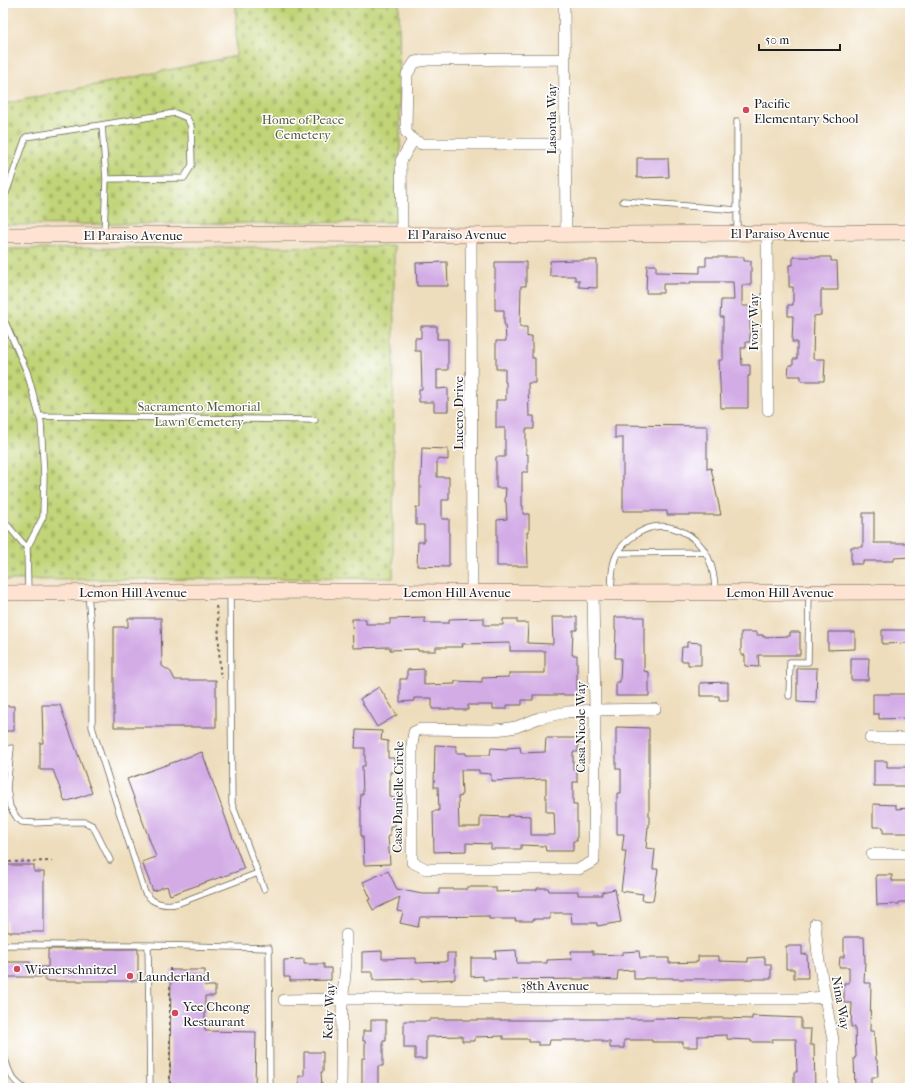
<svg xmlns="http://www.w3.org/2000/svg" width="913" height="1091" viewBox="0 0 913 1091" font-family="'IM FELL French Canon',serif">
<style>
.cemetery{fill:url(#cemetery-stones);stroke:#6e784a}
.building{fill:#d3ace6;fill-rule:evenodd}
.lines{fill:none;stroke-linecap:round;stroke-linejoin:round}
.lane-casing{stroke:#666054;stroke-width:7}
.street-casing{stroke:#666054;stroke-width:12}
.secondary-casing{stroke:#666054;stroke-width:16}
.path{stroke:#666054;stroke-width:2;stroke-dasharray:3 3;stroke-linecap:butt}
.lane{stroke:#fff;stroke-width:5.5}
.street{stroke:#fff;stroke-width:11}
.secondary{stroke:#fee3d2;stroke-width:15}
.poi-dot{fill:#d1495b;stroke:#fff;stroke-width:1.5}
.labels{text-anchor:middle;dominant-baseline:central;stroke-width:3;stroke-linejoin:round;paint-order:stroke}
.poi-label{font-size:13px;fill:#1c1c1c;stroke:#fff;text-anchor:start}
.park-label{font-size:13px;fill:#565c3c;stroke:#fff}
.street-label{font-size:13px;fill:#1c1c1c;stroke:#fff}
</style>
<defs>
<pattern id="cemetery-stones" width="16" height="16" patternUnits="userSpaceOnUse"><rect width="16" height="16" fill="#c1d477"/><path d="M2 7V4a2 2 0 0 1 4 0v3zM10 15v-3a2 2 0 0 1 4 0v3z" fill="#a5b566"/></pattern>
</defs>
<rect width="100%" height="100%" fill="#fff"/>
<filter id="ink" filterUnits="userSpaceOnUse"><feTurbulence type="fractalNoise" baseFrequency=".025" numOctaves="2"/><feDisplacementMap in="SourceGraphic" scale="8" xChannelSelector="R" yChannelSelector="G"/><feConvolveMatrix kernelMatrix="1 2 1 2 8 2 1 2 1" color-interpolation-filters="sRGB"/></filter>
<filter id="wash" filterUnits="userSpaceOnUse"><feTurbulence type="fractalNoise" baseFrequency=".012" numOctaves="4" result="noise"/><feDisplacementMap in="SourceGraphic" scale="16" xChannelSelector="R" yChannelSelector="G"/><feGaussianBlur stdDeviation="0.9" result="paint"/><feColorMatrix in="noise" values="0 0 0 0 0 0 0 0 0 0 0 0 0 0 0 0 0 1.4 0 .05"/><feComposite in="paint" operator="in"/></filter>
<g filter="url(#wash)">
<rect width="100%" height="100%" fill="#eeddbc"/>
<path class="cemetery" d="M236 3H399L401 222 3 225V104L236 56Z
M394 246 393 578 3 580V249Z"/>
<g id="blocks">
<path class="building" d="M637 158H668L669 177 637 178Z
M706 257H744V261H751V285H742V306H750V342H746V348H741L742 365H750V376H748V408H721L719 360H723V317H720L721 300H734L733 282H690V284H663V293H646L647 265H656V272L700 273V266H706Z
M793 257H831V261H837L838 290H821V315L814 316 813 359H825L824 381H801V376H788L789 365H793V359H797V342H792L793 316H788V305H793V287H789V265H793Z
M575 260H597V288L579 287V280H575V276H550V261Z
M447 262 448 286H417L416 263Z
M495 262H526V286H521L520 327H527V337L532 336V358H535V383H528L529 416H534V429H526V454H528V472H522V506H523V514H529V532H527L528 566H497V520L507 519 506 502H505L506 488H496V457H505V428H496V400H506V382H505V369H496V341H506L505 324H504V310H495Z
M421 326H437V339H448V370H437V389L448 388V411H434V402H419V389H422L421 351H415V338H421Z
M615 425 707 426V469L711 468 721 515H667V511H623V438H615Z
M422 448 448 449V460L437 459V477H449V500H442V519H449V567L417 566 418 542H424V525H416V507L420 508V477H421Z
M863 513H874V543H910V557L894 558V561H863V564H851V547H863Z
M552 617H577V630H573L572 655H577V695H533V700H522V705H507V709H493V705H468V710H455V709H432V698H414V701L400 702V679H407V670L424 669V685L455 684V681L482 682V678L509 677V673H545V651H510V643L462 644 463 647H436V651H418V649L390 650V647L353 648 352 619H366V624H390V619L425 618V623H449V619L484 618V625H503V619H517V623H528L527 643 553 644Z
M615 617H644V671L649 672V696H616V682H620L621 658H615L616 630H615Z
M128 618H161L162 666 171 672 175 680H216V727H114V627H128Z
M882 630H910V643L882 644Z
M741 632H757V635H763V637L790 636V632H800V655H758L759 667 745 666V655H741Z
M828 632H855V649L828 650Z
M687 642 701 643V665H688V661H681L682 647H687Z
M851 658H869L868 680H851Z
M797 668H817L816 703 797 702Z
M728 682V700H719V696H700V683Z
M379 687 397 715 377 727 360 699Z
M873 694H910V718L879 719V714H873Z
M42 705H60L92 793 65 802 53 770H40V743H43Z
M3 706H14V731H3Z
M616 727 649 728V827H648L646 848 655 849 653 869H658L653 901 642 900 643 894 621 891 626 851H622L624 834H617V793H621V769H616Z
M356 730 382 731 381 740 388 741V758H394L395 772H390V797L395 798 394 813H396L395 826H390V836H388L390 864 364 865 363 836H361V809H360L361 794 363 795 362 766H365V748H355Z
M546 738H578V752H573V769H577V782H573V805H577V841H573V851H546L545 846 521 845V849H491V844L466 843V851L434 852 433 811H439L438 787H434L435 745 456 746V753H466V755H490L491 748 507 749V748L520 747 521 753 545 752ZM461 770H479V773L491 774V781L546 779V812H554L555 835H531V816L508 815V817L480 816V827H459L458 797 462 796Z
M202 752 244 869 170 895 167 886 153 891 142 862 156 857 127 779Z
M874 761H887V767H910V786H874Z
M873 804 896 805V809L910 808V833H883V827H873Z
M3 865H34V872H44V932H7V921H3Z
M388 871 397 889 422 894H439V889H467V887H496V892L522 891V890H537V888H548L549 891H578V895H602V892L615 889 621 922 597 926V923H572L571 913H550V919H533V921H515L516 919H489V916L420 917 418 927 400 923 403 912 397 911 400 897 373 910 368 900 371 899 363 882Z
M876 875H892V881H910V902H899V904L877 905Z
M844 937H864L865 961 864 983H871L870 1031H874L876 1060H877L878 1077H871V1088H855L854 1058 856 1057 855 1027H851L852 1003H844V983H849V967H839L840 957H844Z
M786 946H802V955L807 954 808 978H794V969H786Z
M48 949H138V981H45V977H3V962H30V967H48Z
M516 950 517 963H547V960L572 959 571 951H593V954L622 955V952L639 951 640 958H669V963L698 962V956H719V961L748 962V958L765 957V964H771V979H673V978H644V979H634V970L618 971 617 980 597 979 483 980V976L471 977V958H496L495 951Z
M382 951V959L416 958V963L445 962V961H447V953H455V979L421 981V979L373 980V972H362V952Z
M304 959V964H324V968H331V980L290 981V977H284V960Z
M171 970H205V986H215V996H205V1031L256 1032 255 1088H170Z
M752 1016 801 1018V1029H811L810 1045H814L815 1088H794V1072H797L796 1039H772V1042H751V1040L727 1039V1035L698 1036V1047H683V1042H652V1040H624V1048H610V1042H602V1040H550L549 1045H538V1042H529V1039H503V1036L475 1037V1041H462V1036L426 1037V1059H415V1048H404V1021H430V1019H463V1020H553V1019H653V1018L702 1019V1018H722L752 1019Z
M371 1020H386V1041H383V1066H378V1088H362V1058H365V1041H363V1031H371Z
M304 1052H323V1072H321L322 1088H299V1076H304Z"/>
</g>
</g>
<g filter="url(#ink)">
<use href="#blocks" fill-opacity="0" stroke="#666054" stroke-width="1"/>
<g class="lines">
<g class="lane-casing">
<path id="lane" d="M737 121V233
M102 125 106 179
M3 195 6 193 26 137 175 113 187 118 191 126 192 165 184 178 106 179 104 234
M623 201 738 210
M3 321 6 324 27 372 41 422 44 476 43 517 27 548 28 591
M39 416 315 420
M3 520 27 548
M618 553 705 552
M230 592 232 804 264 889
M611 593C612 580 611 565 617 554 623 543 634 534 644 530 668 519 697 534 708 557 713 568 715 580 715 592
M88 594 92 638V727L145 893C147 895 150 898 152 900 160 905 171 905 179 903L258 873
M789 696 790 662H808L809 592
M11 748 7 788 10 807 17 818 22 822 35 823 54 822H85L93 826 110 860
M3 945H148L269 948 270 1088
M148 945 150 1088
M3 1052C8 1067 9 1079 24 1088"/>
</g>
<g class="street-casing">
<path id="street" d="M564 3 566 234
M564 59 427 60 415 62 407 74 406 132 413 140 422 144H564
M767 233 768 410
M402 234 401 161 413 140
M471 235 472 592
M593 593 595 710 594 861 579 869H426L412 862V745L414 732 421 729 492 730 504 729 516 727 539 718 567 712 595 710 655 709
M870 738H910
M872 854H910
M815 924 818 955 828 1014 833 1040V1088
M284 1000 342 999H798L825 997
M341 1088 342 1005 346 963V935"/>
</g>
<g class="secondary-casing">
<path id="secondary" d="M3 235 290 234 481 235 910 232
M3 593 329 591 593 593 910 592"/>
</g>
<path class="path" d="M216 606 218 618 220 672 222 678
M3 862 52 861
M170 968V1088"/>
<use href="#lane" class="lane"/>
<use href="#street" class="street"/>
<use href="#secondary" class="secondary"/>
</g>
</g>
<g class="poi-dot">
<circle cx="746" cy="110" r="4"/>
<circle cx="17" cy="969" r="4"/>
<circle cx="130" cy="976" r="4"/>
<circle cx="175" cy="1013" r="4"/>
</g>
<g class="labels">
<g class="poi-label">
<text x="754" y="103">Pacific<tspan x="754" dy="15">Elementary School</tspan></text>
<text x="25" y="969">Wienerschnitzel</text>
<text x="138" y="976">Launderland</text>
<text x="183" y="1006">Yee Cheong<tspan x="183" dy="15">Restaurant</tspan></text>
</g>
<g class="park-label">
<text x="303" y="119">Home of Peace<tspan x="303" dy="15">Cemetery</tspan></text>
<text x="199" y="406">Sacramento Memorial<tspan x="199" dy="15">Lawn Cemetery</tspan></text>
</g>
<g class="street-label">
<text transform="translate(551 119) rotate(-90)">Lasorda Way</text>
<text x="780" y="233">El Paraiso Avenue</text>
<text x="457" y="234">El Paraiso Avenue</text>
<text x="133" y="235">El Paraiso Avenue</text>
<text transform="translate(753 322) rotate(-90)">Ivory Way</text>
<text transform="translate(458 413) rotate(-90)">Lucero Drive</text>
<text x="133" y="592">Lemon Hill Avenue</text>
<text x="457" y="592">Lemon Hill Avenue</text>
<text x="780" y="592">Lemon Hill Avenue</text>
<text transform="translate(580 727) rotate(-90)">Casa Nicole Way</text>
<text transform="translate(398 797) rotate(-89)">Casa Danielle Circle</text>
<text x="555" y="985">38th Avenue</text>
<text transform="translate(841 1003) rotate(80)">Nina Way</text>
<text transform="translate(329 1011) rotate(-87)">Kelly Way</text>
</g>
</g>
<rect width="913" height="1091" fill="none" stroke="#fff" stroke-width="16"/>
<path d="M759 44v6h81v-6" fill="none" stroke="#1c1c1c" stroke-width="2"/>
<text x="765" y="44" font-size="12" fill="#1c1c1c" stroke="#ffffff" stroke-width="3" paint-order="stroke">50 m</text>
</svg>
